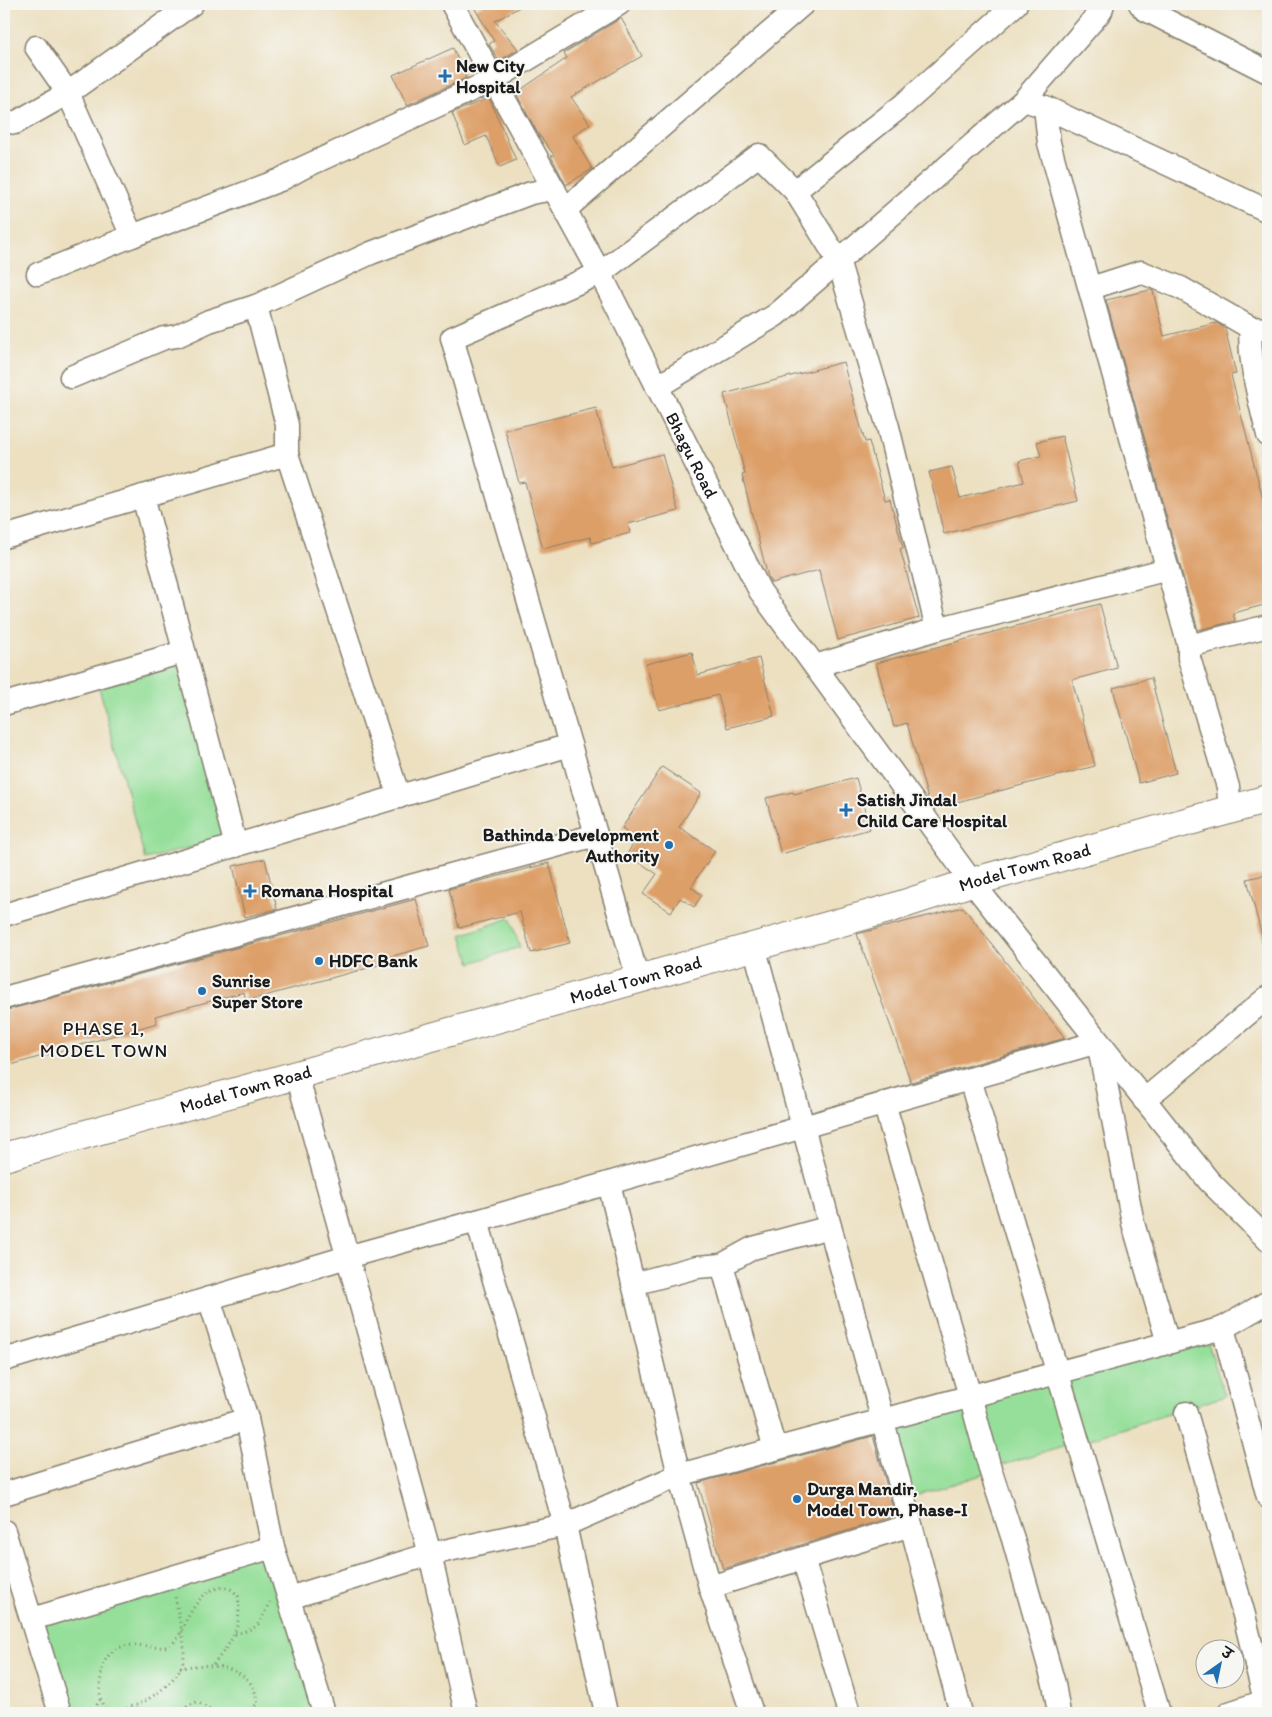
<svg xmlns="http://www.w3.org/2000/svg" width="1272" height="1717" viewBox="0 0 1272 1717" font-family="Itim,'Playpen Sans Deva',sans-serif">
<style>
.green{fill:#95df9a;stroke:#587e5b}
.building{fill:#dd9f67}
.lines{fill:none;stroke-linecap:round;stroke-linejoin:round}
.minor-casing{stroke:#847e6e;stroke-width:25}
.major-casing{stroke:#847e6e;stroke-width:30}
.path{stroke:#847e6e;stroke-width:3;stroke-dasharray:1 4;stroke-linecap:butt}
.minor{stroke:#fff;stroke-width:22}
.major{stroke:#fff;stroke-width:28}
.poi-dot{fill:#1f6fb2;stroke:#f6f6f2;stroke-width:2}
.labels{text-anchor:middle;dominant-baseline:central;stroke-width:4;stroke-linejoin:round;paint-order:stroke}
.poi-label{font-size:18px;font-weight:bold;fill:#1c1c1c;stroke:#f6f6f2;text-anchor:start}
.street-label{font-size:18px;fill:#1c1c1c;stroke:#f6f6f2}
.neighbourhood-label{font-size:19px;letter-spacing:1px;fill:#1c1c1c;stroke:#f6f6f2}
</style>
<rect width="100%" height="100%" fill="#f6f6f2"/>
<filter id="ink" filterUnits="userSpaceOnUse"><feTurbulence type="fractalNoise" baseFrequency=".02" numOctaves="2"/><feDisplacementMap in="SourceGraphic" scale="10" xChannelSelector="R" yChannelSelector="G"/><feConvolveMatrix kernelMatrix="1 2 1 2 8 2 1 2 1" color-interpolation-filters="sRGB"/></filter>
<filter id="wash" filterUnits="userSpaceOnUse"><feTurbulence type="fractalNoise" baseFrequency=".0096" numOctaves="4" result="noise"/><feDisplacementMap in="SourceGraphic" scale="20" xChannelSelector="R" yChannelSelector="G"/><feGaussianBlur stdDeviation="1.12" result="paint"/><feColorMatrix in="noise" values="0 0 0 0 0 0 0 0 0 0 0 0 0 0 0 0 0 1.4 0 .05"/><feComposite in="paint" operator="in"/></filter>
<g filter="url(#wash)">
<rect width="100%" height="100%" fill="#ece0c1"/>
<path class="green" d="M179 666 225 839 145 859 99 687Z
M510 918 520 947 471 963 461 935Z
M1207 1340 1225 1396 1084 1441 1064 1377Z
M1050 1380 1066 1446 1000 1466 978 1400Z
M970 1396 991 1472 904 1499 879 1421Z
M273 1547 324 1713H60L32 1619Z"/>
<g id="blocks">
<path class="building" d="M484 4H525L495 21 518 49 499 61 489 44 494 41 475 9Z
M621 18 642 56 571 97 590 124 573 136 592 169 566 185 551 156 554 155 537 132 516 93 567 58 564 53Z
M453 48 466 78 407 105 393 75Z
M489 98 516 160 500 167 486 136 465 145 452 113Z
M1150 290 1153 291 1164 336 1216 323 1225 328 1236 374 1231 375 1268 519V604L1233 613 1235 621 1198 630 1106 300Z
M843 362 865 442 869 441 885 500 890 499 903 548 900 549 919 618 838 640 819 570 771 583 768 577 742 475 745 474 724 394Z
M596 408 612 467 662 454 678 511 628 524 630 533 592 543 590 537 543 549 525 482 519 483 505 430Z
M1062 436 1078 501 944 534 929 472 952 467 960 498 1024 482 1019 461 1041 456 1037 442Z
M1100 604 1117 668 1072 680 1095 766 934 808 928 799 907 723 894 727 876 663Z
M692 652 698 675 759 658 774 716 727 728 718 695 659 710 646 664Z
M1151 678 1176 773 1139 783 1113 688Z
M662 767 701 793 679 827 715 851 691 887 702 895 694 907 680 898 671 912 643 894 657 874 627 854 637 838 622 828Z
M856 778 870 829 781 854 766 798 793 792 794 794Z
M265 859 277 909 245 917 233 866Z
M549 863 570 943 531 953 520 912 459 928 449 889Z
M1268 874V944H1264L1247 879Z
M416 899 429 946 378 960 379 965 246 1001 244 992 155 1016 157 1023 4 1067V1011Z
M963 907 1065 1038 911 1082 857 934Z
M873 1436 895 1516 723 1569 698 1483Z"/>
</g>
</g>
<g filter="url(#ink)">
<use href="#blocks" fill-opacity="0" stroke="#847e6e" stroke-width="1"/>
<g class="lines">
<g class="minor-casing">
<g id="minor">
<path id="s1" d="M452 4 600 273 760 591 972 882 1209 1181 1268 1240"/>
<path d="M1103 4 1101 11 1024 100 1045 107 1268 211"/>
<path d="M1140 4 1144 9 1268 72"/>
<path d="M36 47 68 93 132 236"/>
<path d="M1045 107 1049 143 1189 646V658L1228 787 1230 810"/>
<path d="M15 123 68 93 192 4"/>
<path d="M795 191 904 104 1016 4"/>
<path d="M565 210 803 4"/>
<path d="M38 274 132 236 280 180 300 169 493 80 619 4"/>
<path d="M1091 288 1141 272 1181 288 1251 328 1268 329"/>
<path d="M256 306 287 425V454"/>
<path d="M1251 328C1247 356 1261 407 1268 435"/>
<path d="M71 377 164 338 177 336 209 321 256 306 371 253 531 193 554 189"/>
<path d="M657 387 776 315 1024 100"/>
<path d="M143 496 236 846"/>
<path d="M4 537 287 454 399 797"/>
<path d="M1189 646 1268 626"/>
<path d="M815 666 937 629 1168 569"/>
<path d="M4 704 183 652"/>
<path d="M4 915 570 745"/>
<path d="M754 946 911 1525 961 1713"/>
<path d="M638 979 452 338 600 273 759 155 795 191 838 260 888 427 937 629"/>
<path d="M4 998 596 835"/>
<path d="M297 1075 430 1554 466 1713"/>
<path d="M970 1079 1159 1713"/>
<path d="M1144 1100 1268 997"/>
<path d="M884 1103 970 1396 991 1472 1013 1539 1054 1684 1059 1713"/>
<path d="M609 1183 679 1475 710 1587 752 1713"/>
<path d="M477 1221 565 1525 606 1713"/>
<path d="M722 1265 775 1449"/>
<path d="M633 1284 697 1267 722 1265 753 1248 830 1227"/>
<path d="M209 1298 247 1419 273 1547 324 1713"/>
<path d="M1223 1328 1268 1497"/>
<path d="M4 1360 347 1257 477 1221 1098 1042 1133 1223 1168 1343"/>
<path d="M1186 1413 1244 1615 1265 1701"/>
<path d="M4 1494 247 1419"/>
<path d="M4 1531 60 1713"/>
<path d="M803 1558 849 1713"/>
<path d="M710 1587 911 1525"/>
<path d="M289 1598 430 1554 565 1525 679 1475 1223 1328 1268 1302"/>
<path d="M32 1619 273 1547"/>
<path d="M1229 1713 1268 1700"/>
</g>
</g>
<g class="major-casing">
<g id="major">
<path id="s2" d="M4 1157 888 909 972 882 1268 799"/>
</g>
</g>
<path class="path" d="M235 1634C263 1627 257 1625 270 1602
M180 1668C203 1663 240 1664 253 1687 256 1692 256 1698 258 1703L247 1713
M91 1713 100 1700
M97 1713C111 1712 126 1710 139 1704 156 1696 183 1676 184 1656 185 1635 177 1615 175 1595
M107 1713C99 1702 99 1690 101 1676 102 1665 105 1657 115 1650 135 1637 159 1655 173 1643 181 1636 182 1628 187 1619 194 1605 210 1581 230 1589 233 1590 236 1594 238 1596 242 1630 232 1641 212 1666
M179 1713 188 1705 197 1702 217 1713"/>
<use href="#minor" class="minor"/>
<use href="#major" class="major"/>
</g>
</g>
<g class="poi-dot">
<path d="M442.5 68.5h5v5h5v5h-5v5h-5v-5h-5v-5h5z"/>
<path d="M843.5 802.5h5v5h5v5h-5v5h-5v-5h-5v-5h5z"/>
<circle cx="669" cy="845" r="5"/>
<path d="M247.5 883.5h5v5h5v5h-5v5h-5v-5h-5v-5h5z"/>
<circle cx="319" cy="961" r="5"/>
<circle cx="202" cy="991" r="5"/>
<circle cx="797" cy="1499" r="5"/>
</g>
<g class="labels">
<g class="poi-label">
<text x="456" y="66">New City<tspan x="456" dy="21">Hospital</tspan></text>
<text x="857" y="800">Satish Jindal<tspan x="857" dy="21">Child Care Hospital</tspan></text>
<text x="659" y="835" text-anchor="end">Bathinda Development<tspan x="659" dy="21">Authority</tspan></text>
<text x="261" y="891">Romana Hospital</text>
<text x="329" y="961">HDFC Bank</text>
<text x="212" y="981">Sunrise<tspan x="212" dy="21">Super Store</tspan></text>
<text x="807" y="1489">Durga Mandir,<tspan x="807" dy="21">Model Town, Phase-I</tspan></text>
</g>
<g class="street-label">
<text stroke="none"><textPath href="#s1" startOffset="511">Bhagu Road</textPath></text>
<text stroke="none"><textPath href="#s2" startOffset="1061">Model Town Road</textPath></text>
<text stroke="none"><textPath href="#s2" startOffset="656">Model Town Road</textPath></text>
<text stroke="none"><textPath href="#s2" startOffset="251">Model Town Road</textPath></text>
</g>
<g class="neighbourhood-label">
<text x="104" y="1028">PHASE 1,<tspan x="104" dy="22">MODEL TOWN</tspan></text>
</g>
</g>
<rect width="1272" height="1717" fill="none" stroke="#f6f6f2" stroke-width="20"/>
<g transform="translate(1220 1664) rotate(33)"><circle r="24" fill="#f6f6f2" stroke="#9f9f9c"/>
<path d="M0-4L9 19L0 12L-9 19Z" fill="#1f6fb2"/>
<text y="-8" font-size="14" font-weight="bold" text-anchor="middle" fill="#1c1c1c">उ</text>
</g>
</svg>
